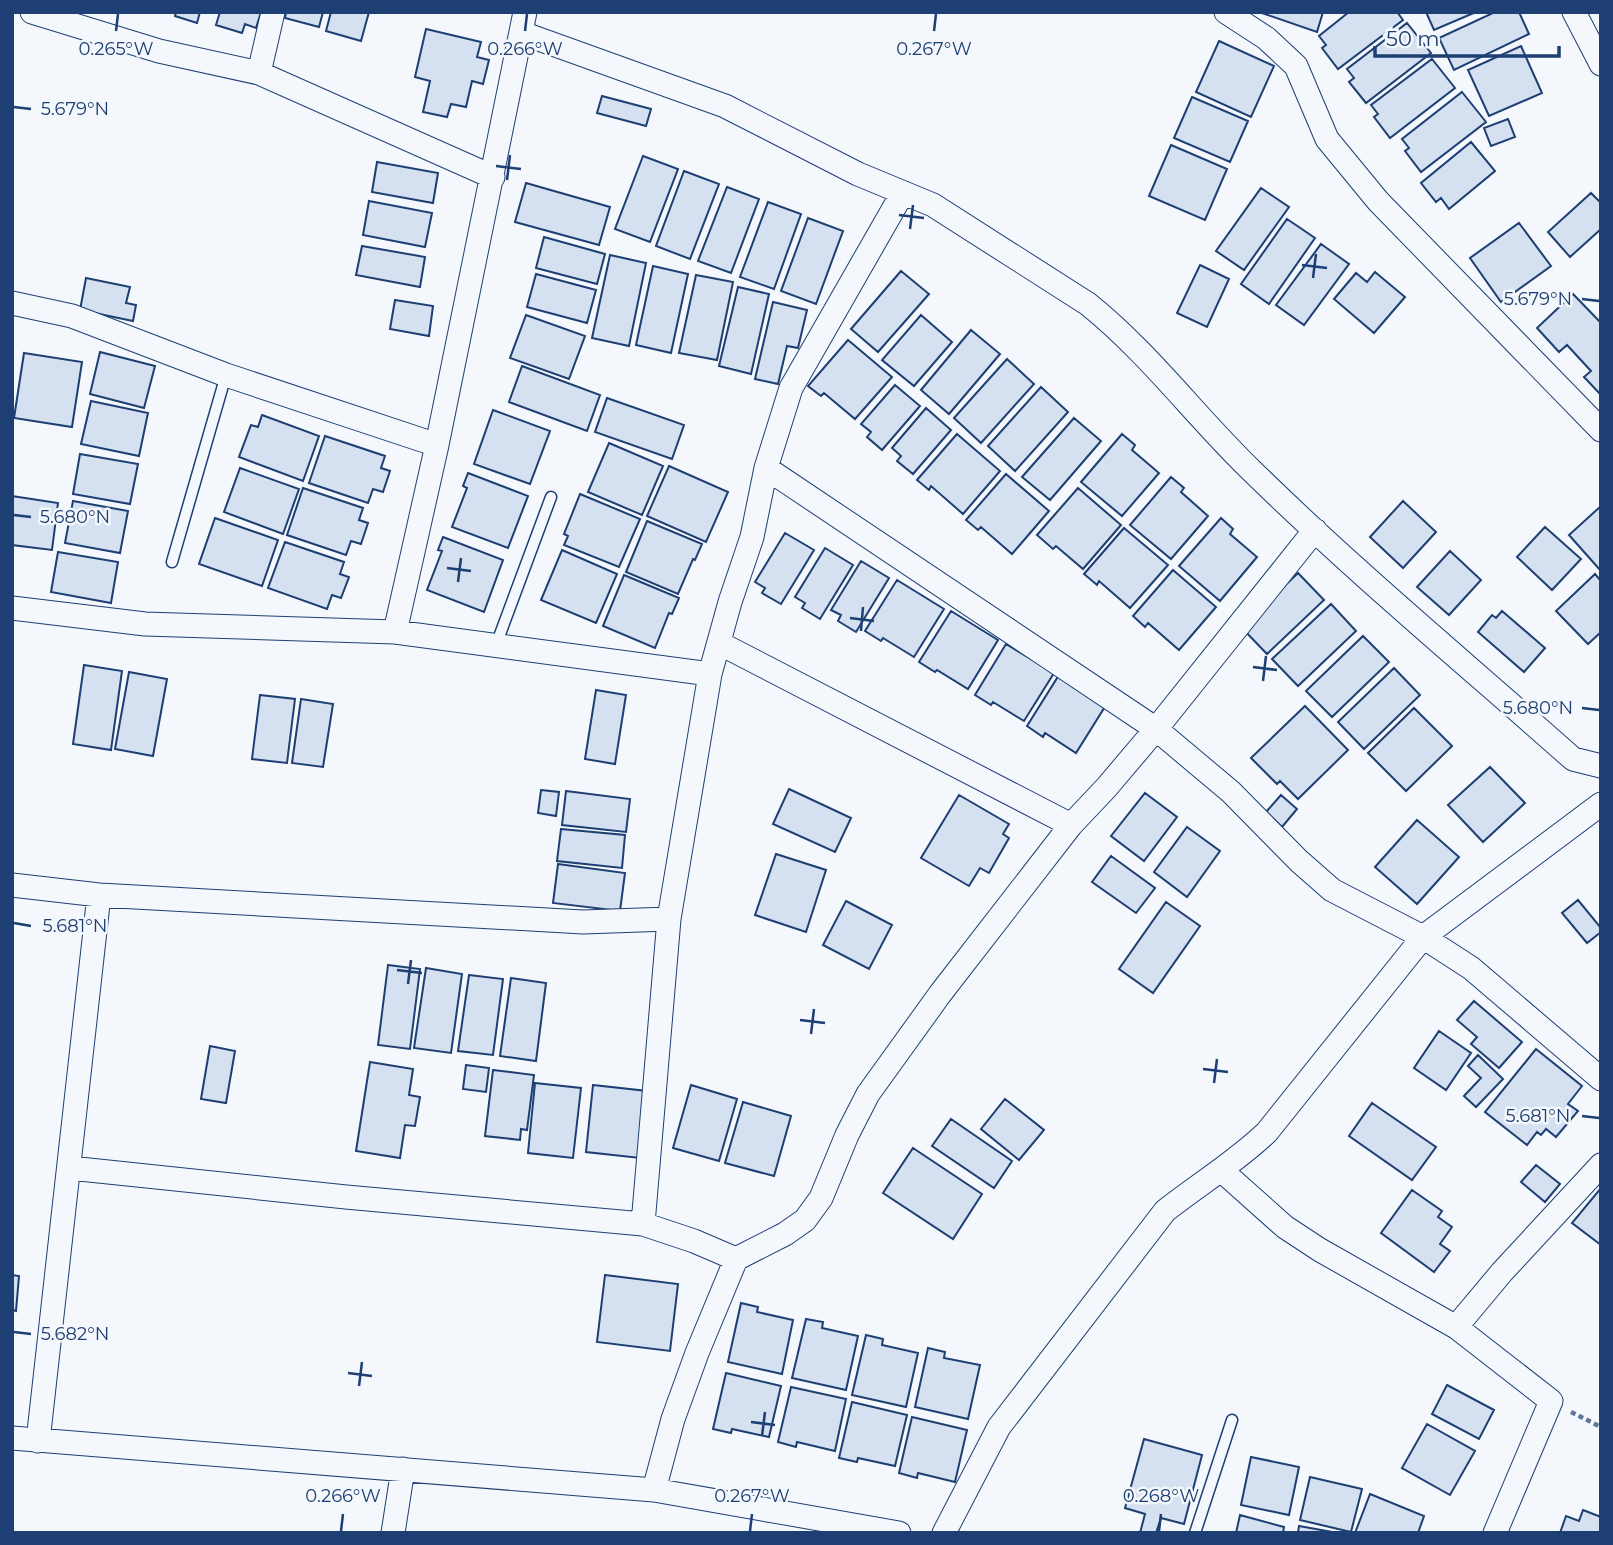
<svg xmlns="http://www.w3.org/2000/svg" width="1613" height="1545" viewBox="0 0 1613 1545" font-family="Montserrat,sans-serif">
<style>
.building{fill:#d5e0f0;stroke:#1d3f73;stroke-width:2}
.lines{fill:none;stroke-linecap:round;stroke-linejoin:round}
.service-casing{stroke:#1d3f73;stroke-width:13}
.minor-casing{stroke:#1d3f73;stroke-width:25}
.path{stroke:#5e769c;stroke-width:4.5;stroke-dasharray:5 3.5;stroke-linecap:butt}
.service{stroke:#f4f7fb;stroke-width:10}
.minor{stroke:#f4f7fb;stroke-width:23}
.ticks{fill:none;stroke:#1d3f73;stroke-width:2.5}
.ticks-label{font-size:18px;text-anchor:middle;fill:#1d3f73;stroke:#f4f7fb;stroke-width:5;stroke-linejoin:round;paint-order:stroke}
</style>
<rect width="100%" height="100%" fill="#f4f7fb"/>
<path class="building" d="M176 12H200L197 23 175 16Z
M220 12H261L256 28 245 24 242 33 216 25Z
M286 12H323L319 27 285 18Z
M331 12H369L361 41 326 31Z
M1259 12H1323L1317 32Z
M1349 12H1397L1403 20 1338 69 1322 48 1326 45 1319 36Z
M1426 12H1476L1434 30Z
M1495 12H1519L1529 34 1454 70 1439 38Z
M1407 23 1431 53 1366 103 1349 82 1354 78 1347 69Z
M426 29 481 42 477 57 489 60 483 84 472 81 466 107 451 104 447 117 423 112 430 81 415 77Z
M1219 41 1274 66 1251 117 1196 92Z
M1521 46 1542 93 1489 116 1468 70Z
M1432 59 1455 88 1390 138 1374 117 1378 114 1371 105Z
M1462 92 1486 122 1421 172 1405 151 1409 148 1402 139Z
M602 96 651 109 646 126 597 113Z
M1192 97 1248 121 1230 162 1174 138Z
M1508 119 1515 137 1491 146 1484 128Z
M1471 142 1495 171 1449 209 1441 198 1436 202 1421 183Z
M1171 145 1227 169 1205 220 1149 196Z
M643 156 678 169 650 242 615 229Z
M377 162 438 173 433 203 372 192Z
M684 171 719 184 690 259 656 246Z
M526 183 610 207 599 245 515 222Z
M727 187 759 199 731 273 698 261Z
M1261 188 1289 207 1244 270 1216 251Z
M1591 193 1601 203V229L1570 257 1548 232Z
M369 201 432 213 425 247 363 235Z
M768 202 801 214 774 289 740 277Z
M808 218 843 231 816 304 781 291Z
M1287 219 1315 238 1269 304 1241 284Z
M1519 223 1551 266 1501 302 1470 258Z
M544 237 605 254 597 284 536 268Z
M1321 244 1349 264 1304 325 1276 305Z
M362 246 425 257 420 287 356 275Z
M610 255 646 263 629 346 592 338Z
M1200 265 1229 279 1207 327 1177 313Z
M653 266 688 274 671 353 636 345Z
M901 271 929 294 878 352 851 329Z
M1375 272 1405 297 1374 333 1334 299 1356 273 1367 282Z
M536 274 596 290 587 323 527 307Z
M696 275 733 282 717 360 679 353Z
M86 278 130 287 126 303 136 305 133 321 80 310Z
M738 287 769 294 751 374 719 366Z
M1573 294 1601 323V395L1584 377 1591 371 1567 345 1559 352 1537 328Z
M395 300 433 306 429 336 390 329Z
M773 302 807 310 798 348 787 346 778 384 755 379Z
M526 315 585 336 569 379 510 358Z
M921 315 952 342 914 386 882 360Z
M971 330 1000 354 949 414 921 390Z
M848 340 892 377 855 419 824 393 821 396 808 386Z
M100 352 155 366 144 408 90 394Z
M24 353 82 362 72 427 14 418Z
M1007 359 1034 384 981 443 954 418Z
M522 366 600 395 587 431 509 402Z
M895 385 920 406 882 450 867 437 871 432 861 424Z
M1041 387 1068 412 1015 471 988 446Z
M607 398 684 425 672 459 595 432Z
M91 401 148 413 139 456 81 444Z
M926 408 951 430 913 474 897 461 901 456 892 448Z
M493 410 550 431 530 484 474 464Z
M262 415 319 436 303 481 239 457 251 425 258 427Z
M1074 418 1101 441 1050 500 1022 477Z
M957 434 1000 471 963 514 931 486 929 490 917 480Z
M1122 434 1135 445 1132 450 1159 473 1122 516 1081 482Z
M325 436 385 456 381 468 390 471 383 492 373 489 368 503 309 483Z
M609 443 663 466 642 515 588 492Z
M80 454 138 464 130 504 73 494Z
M669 466 728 492 706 542 647 516Z
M240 468 299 489 283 534 224 512Z
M468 473 528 496 508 548 452 527 467 488 463 486Z
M1006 474 1049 511 1012 554 981 527 978 530 966 520Z
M1171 477 1184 488 1181 492 1208 516 1171 559 1130 525Z
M303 488 363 508 359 520 368 523 361 544 351 541 346 555 287 535Z
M1078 488 1121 525 1083 569 1056 546 1053 549 1037 535Z
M580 494 640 519 619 567 564 545 568 536 564 534Z
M12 496 58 503 52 550 12 545Z
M73 501 128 511 120 553 65 543Z
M1403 501 1436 532 1403 568 1370 537Z
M1601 506V571L1569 535Z
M215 518 278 540 262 586 199 564Z
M1221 518 1233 529 1230 534 1257 557 1220 601 1179 566Z
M647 521 702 544 695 560 693 559 678 594 626 572Z
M1545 527 1581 559 1552 590 1517 557Z
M1124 528 1168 565 1130 608 1099 581 1097 585 1084 574Z
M785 533 814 550 781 604 762 593 765 588 755 582Z
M443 537 503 560 484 612 427 590 442 551 438 550Z
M285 542 344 562 340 574 349 577 341 598 332 595 327 609 268 588Z
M825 548 853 565 820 619 802 608 805 603 795 597Z
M562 550 617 574 596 623 541 600Z
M1450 551 1481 580 1449 615 1417 587Z
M58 552 118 562 111 603 51 592Z
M861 561 889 578 856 632 838 621 841 615 831 610Z
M1173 570 1216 607 1179 650 1148 623 1145 627 1133 616Z
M1298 573 1324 600 1267 654 1241 627Z
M1595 574 1601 581V632L1588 644 1556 611Z
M624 575 679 598 672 614 669 613 655 648 603 626Z
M897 580 944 609 914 657 883 638 881 641 865 631Z
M1331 604 1356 631 1298 686 1272 659Z
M951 611 998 640 968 689 937 670 935 672 919 662Z
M1502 611 1545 648 1524 672 1478 632 1492 615 1496 618Z
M1363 636 1389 662 1332 717 1306 691Z
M1006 644 1054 673 1024 721 993 702 991 705 975 695Z
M84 665 122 671 111 750 73 744Z
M1394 668 1420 695 1364 749 1338 722Z
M129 672 167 679 153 756 115 749Z
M1059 675 1106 705 1076 753 1045 733 1043 737 1027 726Z
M596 690 626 695 615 764 585 759Z
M260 695 295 699 287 763 252 759Z
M301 699 333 704 323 767 292 763Z
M1305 706 1348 750 1298 799 1280 781 1277 784 1251 758Z
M1414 708 1452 746 1406 791 1368 753Z
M1490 767 1525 803 1483 842 1448 805Z
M789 789 851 818 835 852 773 824Z
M541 790 559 792 556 816 538 813Z
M566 791 630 799 626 832 562 825Z
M1145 793 1177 817 1144 861 1111 836Z
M959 795 1009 824 1003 834 1009 838 989 873 980 868 969 886 921 858Z
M1281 795 1297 809 1282 827 1266 812Z
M1417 820 1459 857 1417 904 1375 867Z
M1187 827 1220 851 1187 897 1154 872Z
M561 829 625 835 622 868 557 861Z
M776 854 826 870 806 932 755 915Z
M1111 856 1155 888 1136 913 1092 882Z
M558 864 625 873 620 911 553 903Z
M1578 900 1601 928V932L1587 943 1562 913Z
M846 901 892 925 869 969 823 945Z
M1166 902 1200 926 1153 993 1119 969Z
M388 965 420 969 410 1049 378 1045Z
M426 968 462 974 451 1053 414 1048Z
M469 975 503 979 493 1055 458 1051Z
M511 978 546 983 536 1061 500 1056Z
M1474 1001 1522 1042 1499 1068 1471 1044 1477 1037 1457 1020Z
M1439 1031 1471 1053 1446 1090 1414 1068Z
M210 1046 235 1051 226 1103 201 1099Z
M1536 1049 1582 1086 1568 1104 1578 1111 1556 1137 1546 1129 1541 1135 1537 1132 1527 1145 1485 1112Z
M1478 1055 1503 1079 1476 1107 1464 1096 1481 1078 1468 1066Z
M370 1062 413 1069 409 1095 420 1097 415 1126 405 1125 400 1158 356 1151Z
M466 1065 489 1068 486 1092 463 1089Z
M493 1070 534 1075 527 1130 521 1129 520 1140 485 1136Z
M535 1083 581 1088 573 1158 528 1153Z
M593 1085 647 1091 640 1158 586 1152Z
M691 1085 737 1099 719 1161 673 1148Z
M1005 1099 1044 1130 1019 1160 981 1129Z
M743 1102 791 1116 774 1176 725 1163Z
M1372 1103 1436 1147 1412 1180 1349 1136Z
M951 1119 1012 1161 994 1188 932 1146Z
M913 1148 982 1194 953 1239 883 1193Z
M1536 1165 1560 1184 1545 1202 1521 1182Z
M1601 1188V1245L1572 1223Z
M1412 1190 1442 1211 1438 1217 1452 1227 1440 1244 1450 1251 1434 1272 1381 1233Z
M12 1275 19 1276 16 1311 12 1310Z
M605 1275 678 1284 670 1351 597 1342Z
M741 1303 758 1307 757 1312 793 1320 782 1374 728 1362Z
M806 1319 823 1322 822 1328 858 1336 846 1390 792 1378Z
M866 1335 883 1339 882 1345 918 1353 906 1407 852 1395Z
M928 1348 945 1352 944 1358 980 1365 968 1419 915 1407Z
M726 1373 781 1386 769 1437 732 1429 731 1433 713 1429Z
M1447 1385 1494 1410 1479 1439 1432 1414Z
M791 1387 846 1399 835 1451 797 1442 796 1447 778 1442Z
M852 1402 907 1415 895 1466 858 1458 857 1462 839 1458Z
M912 1417 967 1430 955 1482 918 1473 917 1478 899 1473Z
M1427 1424 1475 1451 1450 1495 1402 1468Z
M1144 1439 1202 1455 1184 1524 1161 1518 1156 1533H1140L1145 1514 1125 1508Z
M1251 1457 1299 1467 1289 1515 1241 1505Z
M1310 1477 1362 1489 1351 1532 1300 1520Z
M1370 1494 1424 1516 1418 1533H1355Z
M1583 1510 1601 1517V1533H1560L1566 1516 1579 1521Z
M1240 1515 1284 1527 1283 1533H1236Z
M1299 1526 1338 1533H1298Z"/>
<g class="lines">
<g class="service-casing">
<path id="service" d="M172 562 226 375
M496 645 551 497
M1195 1533 1232 1420"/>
</g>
<g class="minor-casing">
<path id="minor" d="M32 12 159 51 259 73 493 177
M1226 12 1266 38 1296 66 1327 139 1378 201 1601 430
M1574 12 1601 64
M522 33 725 106 858 174 933 205 1088 304C1149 353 1196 417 1252 471 1355 572 1466 664 1573 759L1601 766
M259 73 273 12
M12 303 72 316 226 375 437 445
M766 468 1156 729 1315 530
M12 608 145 624 395 632 710 674
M395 632 437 445 525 12
M719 643 1071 825
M12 885 99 895 583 922 669 919 643 1224
M669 919 710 674 730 602 752 537 766 468 791 388 902 194
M70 1168 346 1197 643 1224 694 1241 736 1259
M1221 1170 1285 1227 1320 1250 1456 1327 1551 1401 1495 1533
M1456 1327 1502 1272 1601 1165
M12 1438 654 1490 899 1533
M38 1441 99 895
M654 1490 673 1419 697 1353 736 1259 785 1234 805 1220 821 1198 847 1135 868 1094 940 994 1071 825 1106 788 1156 729 1231 792 1299 861 1332 890 1423 937 1471 968 1601 1079
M393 1533 403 1469
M944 1533 999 1427 1165 1211C1199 1184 1236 1162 1267 1132L1423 937 1601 804"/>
</g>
<path class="path" d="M1571 1412 1601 1427"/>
<use href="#service" class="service"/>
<use href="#minor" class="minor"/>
</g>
<path class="ticks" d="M116 31 118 14M525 31 527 14M934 31 936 14M14 107 31 109M496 166 521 169M507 180 510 155M899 215 924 218M910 229 913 205M1302 265 1327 268M1313 278 1316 254M1582 299 1599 301M14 515 31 517M447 568 471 571M458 582 461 558M850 618 874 621M861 631 863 607M1253 667 1277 670M1263 681 1266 656M1582 708 1599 710M14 923 31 926M397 970 422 973M408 984 411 960M800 1020 825 1023M811 1034 814 1009M1203 1069 1228 1072M1214 1083 1217 1059M1582 1116 1599 1118M14 1332 31 1334M348 1373 372 1376M359 1386 362 1362M751 1422 775 1425M762 1436 765 1412M341 1531 343 1514M750 1531 752 1514M1159 1531 1161 1514"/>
<g class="ticks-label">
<text x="116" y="55">0.265°W</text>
<text x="525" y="55">0.266°W</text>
<text x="934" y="55">0.267°W</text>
<text x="75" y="115">5.679°N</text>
<text x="1538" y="305">5.679°N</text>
<text x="75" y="523">5.680°N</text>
<text x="1538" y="714">5.680°N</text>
<text x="75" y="932">5.681°N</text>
<text x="1538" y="1122">5.681°N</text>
<text x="75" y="1340">5.682°N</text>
<text x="343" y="1502">0.266°W</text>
<text x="752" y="1502">0.267°W</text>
<text x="1161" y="1502">0.268°W</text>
</g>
<rect width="1613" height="1545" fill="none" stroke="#1d3f73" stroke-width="28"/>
<path d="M1375 46v10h184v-10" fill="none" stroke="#1d3f73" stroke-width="3.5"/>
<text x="1386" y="46" font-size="21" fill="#1d3f73" stroke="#f4f7fb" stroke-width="5" paint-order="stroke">50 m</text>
</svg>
